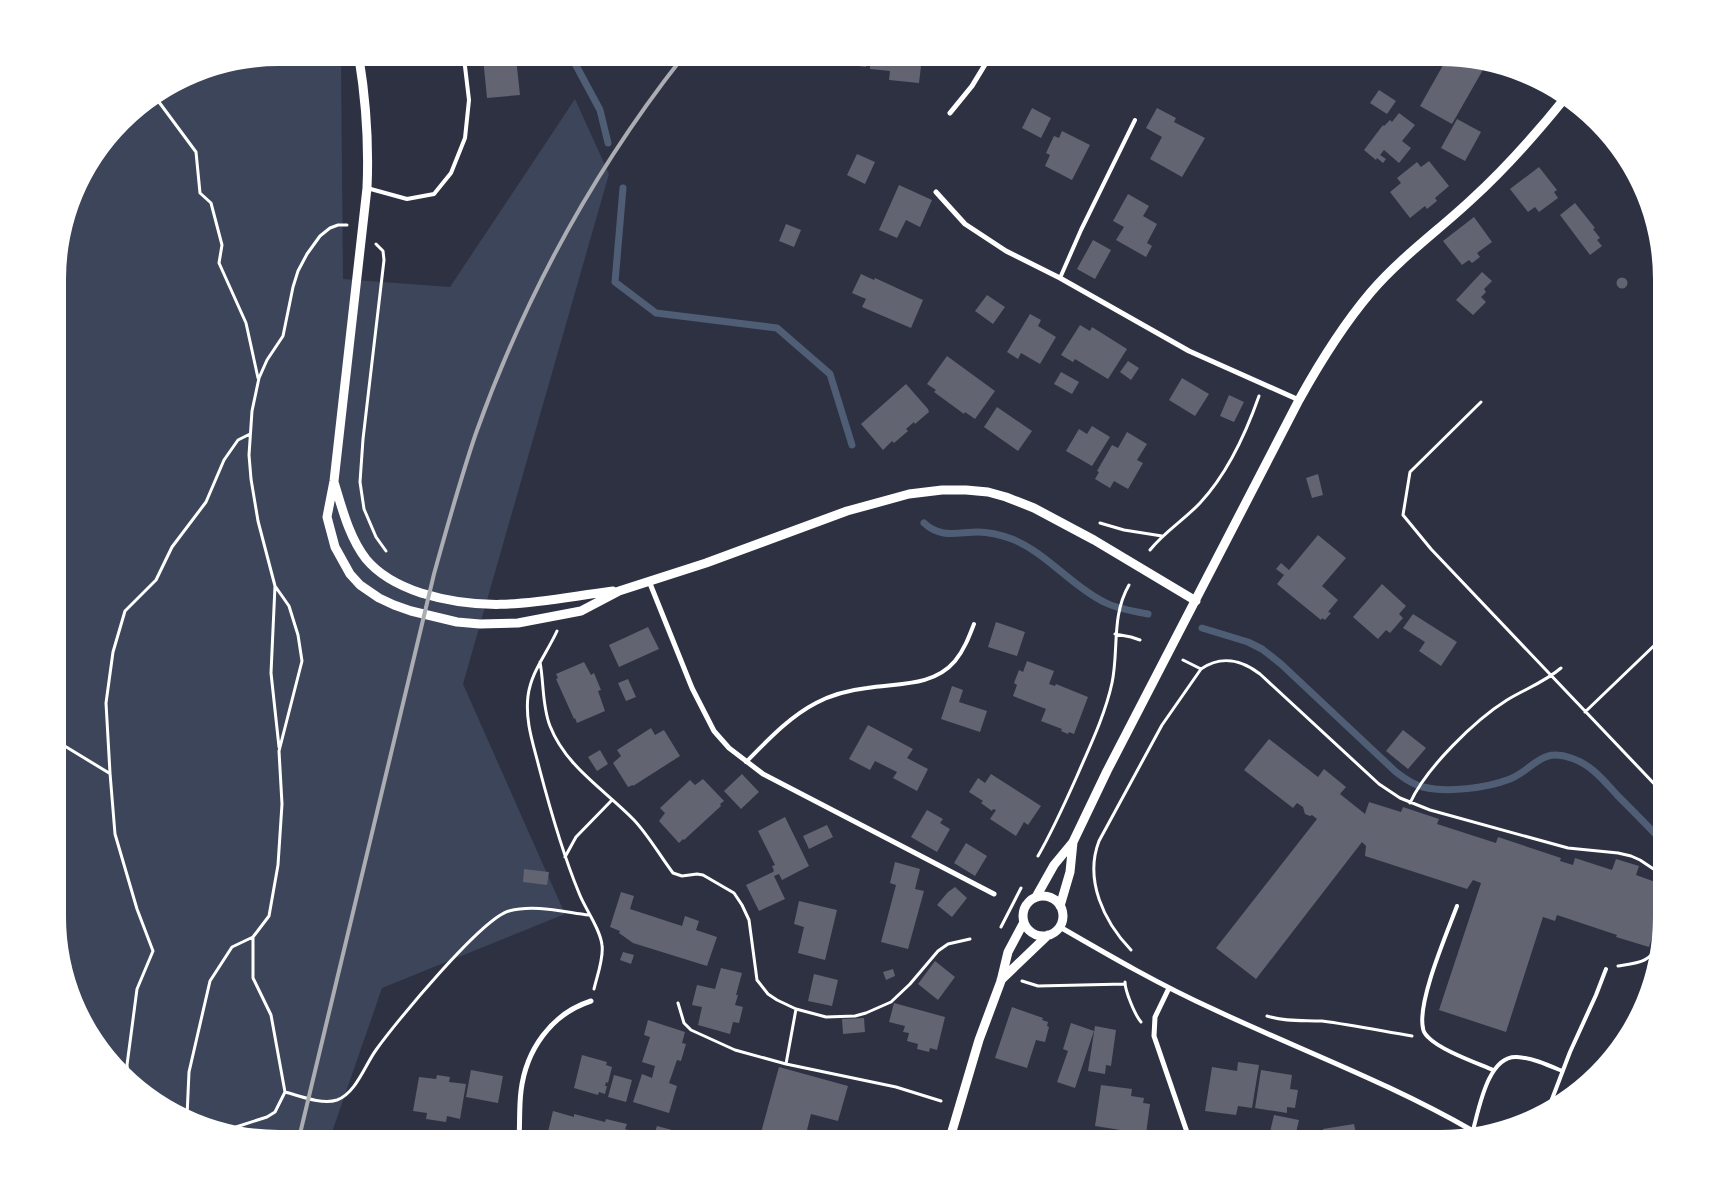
<svg xmlns="http://www.w3.org/2000/svg" width="1719" height="1196" viewBox="0 0 1719 1196" font-family="'Varela Round',sans-serif">
<style>
.green{fill:#3c4559}
.lines{fill:none;stroke-linecap:round;stroke-linejoin:round}
.stream{stroke:#4f5d75;stroke-width:7}
.building{fill:#626471}
.path{stroke:#fff;stroke-width:3}
.service{stroke:#fff;stroke-width:4}
.minor{stroke:#fff;stroke-width:5}
.tertiary{stroke:#fff;stroke-width:9}
.rail{stroke:#abadb3;stroke-width:4}
</style>
<rect width="100%" height="100%" fill="#2d3142"/>
<path class="green" d="M279 58H341L343 279 450 287 575 99 609 174 463 684 565 914 382 988 330 1138H265L208 1127 144 1093 87 1028 59 946V250L80 181 133 113 194 74Z"/>
<g class="lines">
<path class="stream" d="M572 58 600 110 608 143
M623 188 615 282 656 313 777 328 830 374 852 445
M924 523C941 539 958 532 978 532 990 532 1001 535 1012 539 1047 553 1070 585 1104 602 1117 609 1133 611 1148 614
M1202 628 1248 642 1262 649 1281 664 1396 772C1404 778 1413 785 1423 787 1447 793 1487 788 1510 779 1534 769 1541 747 1571 758 1591 764 1604 781 1618 796 1632 810 1647 825 1661 840"/>
</g>
<path class="building" d="M483 58H516L520 95 487 98Z
M852 58H916V66H921L919 83 889 80 890 71 870 69V65L866 64V67L851 65Z
M1457 58 1474 62 1484 68 1452 124 1420 106 1446 60 1453 64Z
M1379 90 1396 101 1387 114 1370 103Z
M1032 108 1051 118 1041 138 1022 128Z
M1157 108 1176 118 1174 122 1205 138 1182 177 1150 159 1162 137 1146 128Z
M1399 113 1415 125 1402 141 1411 148 1399 163 1384 150 1380 155 1386 159 1383 163 1377 158 1376 160 1364 150 1383 125 1384 126 1390 120 1392 122Z
M1457 119 1481 132 1465 161 1441 148Z
M1062 131 1090 145 1072 180 1045 166 1050 155 1046 153 1054 136 1059 138Z
M857 154 875 162 865 184 847 175Z
M1429 161 1449 186 1435 198 1437 201 1427 209 1425 206 1410 218 1390 192 1401 183 1397 178 1417 162 1421 167Z
M1539 167 1557 190 1554 192 1558 198 1539 212 1535 207 1528 212 1510 189Z
M899 185 932 200 920 227 906 220 897 238 879 230Z
M1128 194 1149 206 1143 216 1157 224 1147 243 1152 246 1146 257 1116 240 1124 227 1113 221Z
M1575 203 1595 228 1593 229 1600 238 1597 240 1602 246 1590 255 1560 215Z
M1474 217 1492 242 1477 253 1480 257 1472 263 1469 260 1462 265 1443 241Z
M786 224 801 230 794 247 779 241Z
M1093 240 1111 250 1095 279 1077 269Z
M1482 272 1492 281 1484 289 1486 292 1481 297 1486 302 1473 315 1456 300Z
M861 274 874 280 875 278 923 300 911 328 862 307 866 299 852 293Z
M1616.5 283a5.5 5.5 0 1 1 11 0a5.5 5.5 0 1 1-11 0Z
M987 295 1005 307 993 324 975 311Z
M1030 314 1041 320 1038 326 1056 337 1040 364 1021 353 1018 359 1007 352Z
M1080 325 1090 331 1092 327 1127 349 1108 379 1075 359 1073 362 1061 355Z
M947 356 995 391 975 419 965 412 964 414 934 392 936 390 927 384Z
M1128 361 1139 368 1131 380 1120 372Z
M1061 372 1079 382 1072 394 1054 384Z
M1182 378 1209 394 1195 416 1169 400Z
M906 384 928 409 929 412 915 424 914 422 906 429 908 431 894 443 892 441 883 450 861 424Z
M1229 395 1244 402 1234 422 1220 416Z
M997 407 1032 431 1018 451 984 427Z
M1092 426 1110 437 1092 466 1066 451 1079 429 1087 434Z
M1127 432 1147 444 1137 460 1143 463 1128 489 1114 481 1110 488 1095 479 1099 472 1097 471 1112 445 1118 448Z
M1318 474 1323 495 1312 498 1306 478Z
M1318 535 1346 558 1322 586 1338 600 1328 612 1331 613 1325 620 1322 618 1321 620 1277 584 1284 575 1276 569 1281 563 1289 570Z
M1382 584 1406 606 1399 614 1403 618 1390 633 1386 630 1378 639 1353 617Z
M1413 614 1457 642 1441 666 1419 651 1425 642 1403 628Z
M996 622 1025 632 1017 656 988 647Z
M648 627 659 649 619 667 609 645Z
M1027 661 1054 671 1049 684 1055 686 1056 684 1088 697 1074 734 1069 732 1068 734 1061 731 1062 729 1041 721 1046 709 1013 696 1017 685 1014 683 1019 670 1023 672Z
M584 662 591 675 594 673 601 690 598 691 605 711 577 723 575 718 574 719 556 679 558 678 556 674Z
M628 679 636 697 626 701 618 683Z
M952 686 963 690 959 702 987 711 980 732 941 719Z
M868 725 913 749 907 758 928 769 917 791 893 778 897 772 875 761 870 770 849 759Z
M651 728 655 735 664 730 680 756 633 786V785L628 787 613 763 621 756 617 750Z
M1403 730 1426 748 1408 769 1386 751Z
M1269 739 1318 777 1324 769 1346 787 1340 794 1365 814 1369 802 1401 812 1403 807 1439 819 1437 824 1496 843 1498 837 1561 858 1560 861 1573 865 1575 858 1612 870 1616 859 1639 866 1636 875 1661 884V910L1649 947 1616 937 1617 935 1557 915 1555 921 1543 917 1506 1032 1439 1010 1481 883 1473 880 1467 889 1365 856 1366 846 1362 842 1256 979 1216 948 1317 819 1312 815 1310 816 1305 814 1303 807 1297 803 1293 808 1244 770Z
M600 750 608 764 597 771 588 757Z
M742 774 759 792 741 809 724 791Z
M991 774 1041 806 1028 825 1024 822 1016 836 990 819 996 810 993 809 992 811 981 803 983 801 969 792 978 778 985 783Z
M703 779 724 801 720 804 721 806 684 840 683 839 679 843 659 821 665 813 660 808 690 780 695 785Z
M927 810 943 819 940 823 950 829 937 852 911 837Z
M785 817 809 866 782 880 779 874 774 876 785 899 759 911 746 885 773 872 774 871 772 866 775 865 758 831Z
M827 825 833 837 809 849 803 836Z
M966 843 987 856 975 876 954 863Z
M895 862 920 869 915 889 924 891 908 949 881 942 896 885 890 883Z
M524 869 549 872 547 885 523 882Z
M955 887 967 898 952 917 937 905 948 892Z
M621 892 634 896 630 909 682 926 685 916 699 921 696 930 717 937 707 966 633 943 619 933 620 931 610 927Z
M799 901 837 910 825 960 798 953 804 927 794 924Z
M623 952 634 955 631 964 620 960Z
M935 961 955 977 938 1000 918 984Z
M721 968 742 973 736 995H738L735 1005 743 1007 739 1023 733 1022 730 1034 698 1025 702 1007 692 1005 697 985 715 989Z
M893 969 895 976 886 980 883 972Z
M814 974 838 980 832 1006 808 1001Z
M894 1003 945 1017 937 1050 930 1048 929 1052 917 1049 918 1044 907 1041 909 1033 903 1032 905 1026 889 1022Z
M1012 1007 1043 1018 1042 1020 1048 1022 1047 1026 1049 1027 1045 1042 1036 1040 1027 1068 995 1058Z
M864 1018 865 1032 843 1034 842 1019Z
M648 1020 685 1032 682 1043 686 1044 681 1061 677 1060 669 1083 677 1086 669 1113 633 1102 642 1074 652 1078 655 1066 642 1062 650 1037 644 1035Z
M1071 1023 1094 1031 1075 1088 1057 1082 1068 1051 1063 1049Z
M1095 1026 1116 1030 1111 1066 1106 1065 1105 1074 1088 1071Z
M582 1055 607 1062 606 1065 612 1067 608 1083 606 1082 605 1086H607L605 1094 599 1092 598 1095 574 1088Z
M1238 1062 1259 1065 1252 1108 1238 1106 1236 1115 1205 1111 1212 1067 1237 1071Z
M779 1067 848 1086 838 1121 811 1114 805 1138H769L760 1136Z
M471 1070 503 1076 498 1103 466 1097Z
M1261 1070 1292 1075 1290 1089 1298 1090 1295 1108 1287 1107V1113L1255 1108Z
M437 1075 450 1077 449 1082 466 1084 460 1119 447 1116 446 1122 426 1119 427 1113 413 1111 419 1077 436 1079Z
M614 1075 632 1080 626 1102 608 1097Z
M1101 1085 1132 1089 1131 1096 1144 1098 1143 1103 1150 1104 1146 1134 1095 1126Z
M553 1111 574 1117V1114L605 1122 606 1119 627 1124 625 1129 631 1131 628 1138H554L547 1136Z
M1274 1115 1299 1120 1295 1137 1270 1132Z
M1354 1124 1357 1138H1318L1317 1135 1324 1133 1323 1129Z
M657 1126 687 1134 686 1138H653Z
M1408 1133 1409 1138H1381V1137Z"/>
<g class="lines">
<path class="path" d="M156 98 196 152 200 193 211 203 222 245 219 263 246 323 258 378
M376 244 383 251 384 260 363 439 360 482 364 509 376 537 386 551
M1481 402 1410 472 1403 515 1431 549 1661 791
M1100 523 1124 530 1162 536
M1150 550C1164 532 1184 520 1200 503 1227 474 1246 433 1259 396
M275 586 271 673 279 747
M557 631C547 653 531 672 528 696 525 721 533 743 539 767 550 809 562 852 579 893 585 909 600 928 602 945 604 958 597 976 594 989
M1115 634 1131 637 1140 640
M1183 660 1201 669
M540 662C544 683 542 706 550 726 566 767 605 790 634 820 649 836 660 856 673 873L682 876 697 874 703 875 734 893 742 905 749 920 757 980 768 994 777 1000 796 1009 826 1017 855 1016 866 1013 891 1002 910 984 938 951 948 944 970 939
M1585 712 1661 639
M59 745H63L109 773
M1410 803C1426 768 1475 720 1507 700 1525 689 1545 682 1561 668
M1038 856C1053 830 1065 803 1077 776 1090 746 1105 715 1112 683 1119 650 1111 616 1129 585
M565 857 576 837 612 800
M1001 927 1021 888
M1131 950C1104 922 1084 880 1099 841L1162 725 1201 669C1221 655 1242 660 1260 674L1379 784 1400 798 1430 810 1568 848 1618 853 1631 856 1640 860 1661 874
M1618 966C1638 963 1651 963 1659 942
M1022 981 1038 986 1125 984
M1125 982C1125 991 1135 1015 1141 1022
M678 1003 684 1023 691 1030 735 1050 786 1064 896 1087 941 1101
M1267 1016C1285 1022 1304 1020 1322 1021 1352 1025 1382 1031 1412 1036
M786 1064 796 1009
M128 1075 127 1065 137 989 153 951 137 909 115 834 110 773 106 703 113 652 125 611 156 580 172 547 206 502 224 460 238 440 250 434
M285 1092C300 1096 322 1105 337 1100 356 1093 365 1065 376 1050 395 1023 482 918 509 911 534 904 564 912 589 915
M187 1116 189 1072 210 981 232 947 253 937
M231 1131 236 1127 267 1117 275 1112 285 1092 271 1015 253 978V937L269 916 278 865 282 804 279 751 302 661 298 635 289 606 275 586 258 521 251 479 249 455 252 411 259 378 267 360 283 336 293 287 298 271 307 254 320 236 330 228 338 225H347"/>
<path class="service" d="M367 188 407 199 434 194 451 173 465 138 469 100 464 58
M1060 278 1081 230 1135 120
M746 762C767 741 789 717 816 703 831 695 850 690 867 688 897 683 933 687 955 661 964 650 969 637 974 624
M1457 906C1447 933 1417 1002 1423 1028 1423 1031 1426 1035 1428 1037 1440 1050 1477 1063 1493 1070
M1549 1107 1570 1052 1596 995 1606 969
M1473 1130C1479 1109 1488 1055 1517 1057 1533 1058 1548 1065 1562 1071"/>
<path class="minor" d="M950 113 972 86 989 58
M936 192 965 224 1006 251 1060 278 1189 351 1299 400
M649 581 692 688 714 731 729 748 763 774 994 894
M1060 927C1110 956 1160 985 1213 1009 1300 1050 1390 1083 1473 1131
M1169 988 1155 1017 1154 1036 1189 1138
M519 1138C520 1123 519 1107 521 1091 526 1050 551 1014 591 1001"/>
<path class="tertiary" d="M359 58C366 101 369 144 367 188L334 481 327 517 335 547 350 574 360 585 379 598 394 605 411 611 457 622 480 624 518 623 581 611 619 591 706 563 847 511 909 494 942 490H966L988 492 1006 497 1034 508 1094 540 1196 601
M334 482C342 508 349 537 366 559 380 576 400 586 421 593 492 615 543 600 613 591
M1023 916a20 20 0 1 1 40 0a20 20 0 1 1-40 0Z
M1036 897 1054 865 1073 842 1107 771 1299 400C1320 362 1343 325 1371 292 1401 257 1439 230 1472 199 1506 168 1536 134 1565 98
M1060 906 1070 872 1073 842
M1001 980 1048 935
M950 1138 979 1040 1001 981 1008 952 1024 922"/>
<path class="rail" d="M299 1138 434 574C447 527 460 480 476 433 524 299 594 170 682 58"/>
</g>
<path d="M0 0H1719V1196H0ZM279 66H1440A213 213 0 0 1 1653 279V917A213 213 0 0 1 1440 1130H279A213 213 0 0 1 66 917V279A213 213 0 0 1 279 66Z" fill="#fff" fill-rule="evenodd"/>
</svg>
